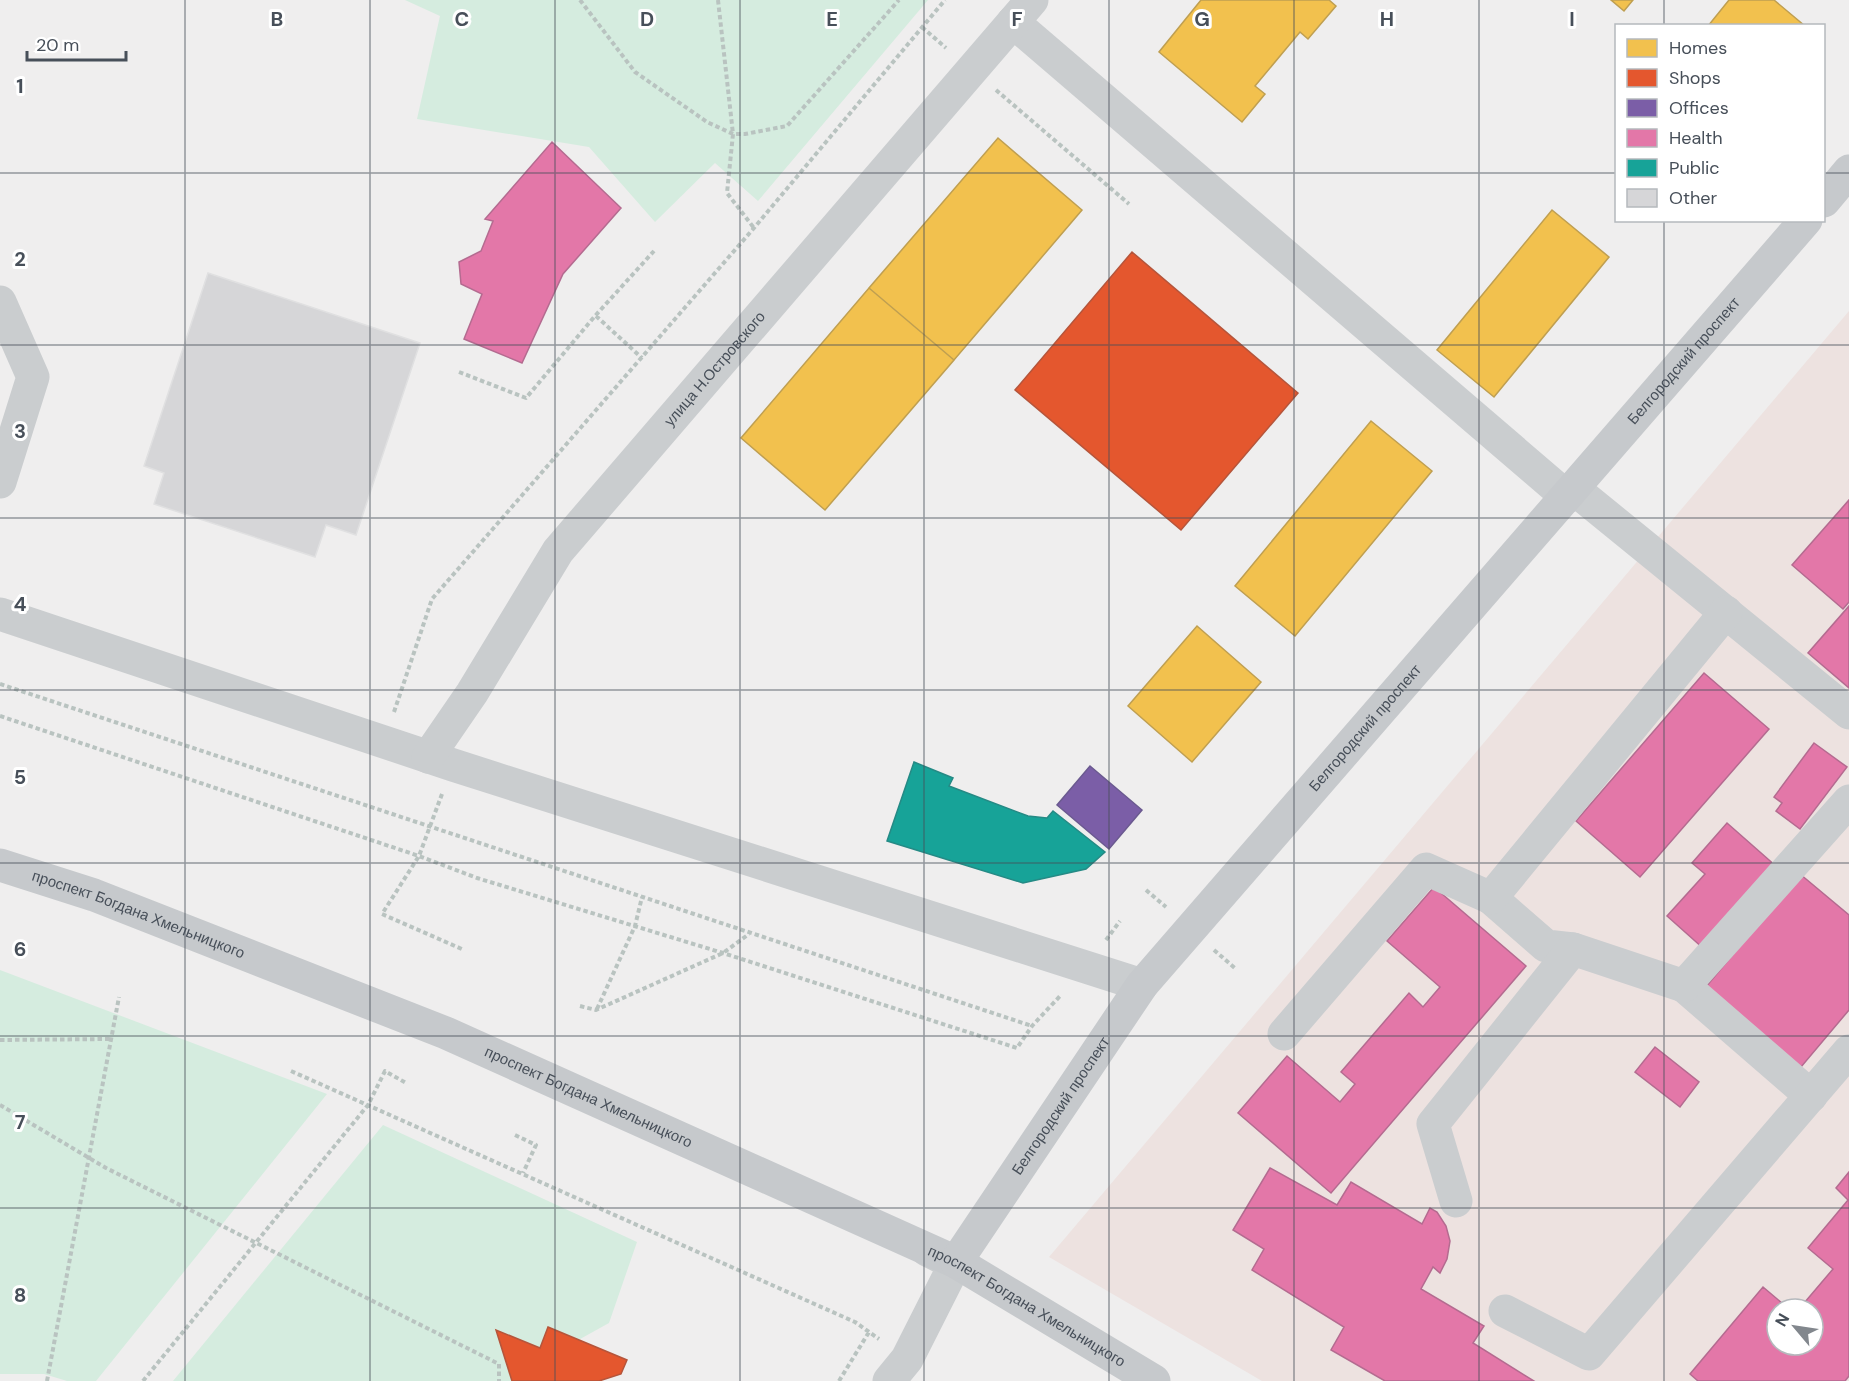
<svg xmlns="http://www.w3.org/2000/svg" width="1849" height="1381" viewBox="0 0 1849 1381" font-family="'DM Sans',sans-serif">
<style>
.medical{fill:#ede2e0;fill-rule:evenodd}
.green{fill:#d5ecdf}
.homes{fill:#f2c14e;stroke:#bf9f51;stroke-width:1.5}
.shops{fill:#e4572e;stroke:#b5553b;stroke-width:1.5}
.offices{fill:#7b5ea7;stroke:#6b5a90;stroke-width:1.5}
.health{fill:#e377a8;stroke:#b46b90;stroke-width:1.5}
.public{fill:#17a398;stroke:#258a85;stroke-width:1.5}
.building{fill:#d6d6d8;stroke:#e0e0e1;stroke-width:1.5}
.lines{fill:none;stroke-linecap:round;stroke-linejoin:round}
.path{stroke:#b9c3c0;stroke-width:4;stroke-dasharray:4.5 3;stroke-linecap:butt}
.minor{stroke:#cacdcf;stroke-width:33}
.major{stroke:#c6c9cc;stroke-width:33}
.grid{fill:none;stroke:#474f59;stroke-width:1.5;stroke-opacity:0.55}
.labels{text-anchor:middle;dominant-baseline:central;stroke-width:6;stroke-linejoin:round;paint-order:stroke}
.street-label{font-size:15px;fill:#474f59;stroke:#fff}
.grid-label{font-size:20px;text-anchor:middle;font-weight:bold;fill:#474f59;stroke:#fff;stroke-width:6;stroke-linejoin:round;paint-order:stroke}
</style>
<rect width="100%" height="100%" fill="#efeeee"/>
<path class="medical" d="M1849 311V1381H1262L1049 1257ZM1777 1309H1813V1345H1777Z"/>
<path class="green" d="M405 0H928L758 201 715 163 655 222 589 147 417 119 440 16Z
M0 970 327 1094 96 1381H67L44 1374H0Z
M383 1125 637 1242 609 1323 535 1364 541 1381H173Z"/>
<path class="homes" d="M1201 0H1329L1336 6 1308 39 1300 32 1255 86 1265 94 1242 122 1159 52Z
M1611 0H1633L1624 11Z
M1729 0H1774L1805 26H1708Z
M998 138 1082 210 954 360 869 288Z
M1552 210 1609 257 1494 397 1437 350Z
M869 288 954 360 825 510 741 438Z
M1371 421 1432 471 1295 636 1235 586Z
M1197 626 1261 682 1192 762 1128 706Z"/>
<path class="shops" d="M1132 252 1298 393 1181 530 1015 390Z
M548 1327 627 1360 621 1374 599 1381H512L496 1330 540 1348Z"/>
<path class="offices" d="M1090 766 1142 810 1109 849 1057 805Z"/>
<path class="health" d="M552 142 621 208 563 274 522 363 464 339 482 294 461 284 459 262 481 251 493 221 485 219Z
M1849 500V602L1843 609 1792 565Z
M1849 606V688L1808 653Z
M1704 673 1769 729 1640 877 1576 821Z
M1814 743 1847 767 1800 829 1776 811 1782 803 1774 797Z
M1727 823 1777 867 1704 949 1667 916 1705 874 1692 863Z
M1800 874 1849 915V1010L1801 1067 1705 988Z
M1434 887 1526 966 1331 1193 1238 1113 1287 1056 1340 1102 1355 1084 1341 1072 1409 993 1423 1007 1440 987 1387 941Z
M1655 1047 1699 1082 1680 1107 1635 1072Z
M1270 1168 1337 1205 1351 1182 1422 1224 1430 1208 1437 1212 1446 1226 1450 1241 1447 1259 1440 1273 1433 1267 1421 1289 1484 1326 1473 1343 1534 1381H1385L1331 1350 1344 1327 1252 1270 1264 1249 1233 1230Z
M1849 1172V1376L1845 1381H1698L1690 1374 1763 1287 1789 1309H1777V1345H1813V1309H1799L1833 1269 1808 1248 1848 1200 1836 1188Z"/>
<path class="public" d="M914 762 953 778 949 786 1028 816 1047 818 1053 811 1105 852 1086 869 1023 883 887 841Z"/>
<path class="building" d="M208 273 420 343 356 535 326 525 315 557 154 504 164 473 144 466Z"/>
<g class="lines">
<path class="path" d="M580 0 635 72 707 122 733 134H745L787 126 899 0
M718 0 733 134 727 193 754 228
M922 27 946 48
M996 90 1129 204
M596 316 642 358
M459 372 526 398 595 316 654 251
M0 684 1032 1026
M394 712 432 599 754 228 945 0
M0 716 419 856 477 878 723 953 1017 1048 1032 1026 1061 995
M442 794 419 856 382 914 464 950
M1146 890 1166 907
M1106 940 1120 921
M1214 950 1236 969
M580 1006 596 1010 723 953 749 934
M597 1009 635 926 642 897
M0 1040 110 1039
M291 1071 855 1322 879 1339
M0 1105 106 1168 499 1364V1381
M515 1135 536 1145 523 1173
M47 1381 119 997
M143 1381 368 1105 385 1071 406 1083
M839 1381 869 1332"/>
<g class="minor">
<path d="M1013 22 1567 497"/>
<path d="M0 302 33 377 0 482"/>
<path d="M1574 489 1849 713"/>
<path d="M0 614 453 765 1142 985"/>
<path id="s1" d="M428 757 472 693 558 551 1032 0"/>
<path d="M1491 898 1546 946 1573 949"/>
<path d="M1684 986 1811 1096"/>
<path d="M1284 1034 1426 869 1491 898 1726 612"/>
<path d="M1456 1201 1433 1124 1573 949 1684 986 1849 801"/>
<path d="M1505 1311 1589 1354 1849 1051"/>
<path d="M889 1381 907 1359 955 1264 927 1250"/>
</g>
<g class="major">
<path d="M1824 201 1849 171"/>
<path id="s2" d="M0 865 94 895 446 1033 956 1262 1154 1381"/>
<path id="s3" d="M956 1262 1142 985 1806 220"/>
</g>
</g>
<path class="grid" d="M185 0V1381M370 0V1381M555 0V1381M740 0V1381M924 0V1381M1109 0V1381M1294 0V1381M1479 0V1381M1664 0V26M0 173H1616M1824 173H1849M1664 220V1381M0 345H1849M0 518H1849M0 690H1849M0 863H1849M0 1036H1849M0 1208H1849"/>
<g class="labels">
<g class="street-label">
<text stroke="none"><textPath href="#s3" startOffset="1160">Белгородский проспект</textPath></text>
<text stroke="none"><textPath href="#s1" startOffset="484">улица Н.Островского</textPath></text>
<text stroke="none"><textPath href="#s3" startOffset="674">Белгородский проспект</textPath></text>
<text stroke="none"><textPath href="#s2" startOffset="147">проспект Богдана Хмельницкого</textPath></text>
<text stroke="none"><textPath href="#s2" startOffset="633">проспект Богдана Хмельницкого</textPath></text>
<text stroke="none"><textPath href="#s3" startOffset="188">Белгородский проспект</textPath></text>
<text stroke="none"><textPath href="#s2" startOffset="1119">проспект Богдана Хмельницкого</textPath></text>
</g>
</g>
<g class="grid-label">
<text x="277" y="26">B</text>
<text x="462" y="26">C</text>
<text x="647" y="26">D</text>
<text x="832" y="26">E</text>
<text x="1017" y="26">F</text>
<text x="1202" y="26">G</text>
<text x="1387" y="26">H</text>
<text x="1572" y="26">I</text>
<text x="20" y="93">1</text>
<text x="20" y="266">2</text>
<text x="20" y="438">3</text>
<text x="20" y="611">4</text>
<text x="20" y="784">5</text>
<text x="20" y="956">6</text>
<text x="20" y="1129">7</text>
<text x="20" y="1302">8</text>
</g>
<rect x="1615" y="24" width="210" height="198" fill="#ffffff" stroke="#b5b9bd" stroke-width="1.5"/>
<rect x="1627" y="39" width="30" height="18" fill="#f2c14e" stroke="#b5b9bd" stroke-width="1.5"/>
<text x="1669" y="54" font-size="18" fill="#474f59">Homes</text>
<rect x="1627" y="69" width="30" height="18" fill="#e4572e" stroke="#b5b9bd" stroke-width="1.5"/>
<text x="1669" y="84" font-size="18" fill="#474f59">Shops</text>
<rect x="1627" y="99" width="30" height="18" fill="#7b5ea7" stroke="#b5b9bd" stroke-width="1.5"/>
<text x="1669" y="114" font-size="18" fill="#474f59">Offices</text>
<rect x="1627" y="129" width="30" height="18" fill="#e377a8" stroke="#b5b9bd" stroke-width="1.5"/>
<text x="1669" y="144" font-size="18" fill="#474f59">Health</text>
<rect x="1627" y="159" width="30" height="18" fill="#17a398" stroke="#b5b9bd" stroke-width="1.5"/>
<text x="1669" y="174" font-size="18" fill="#474f59">Public</text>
<rect x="1627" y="189" width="30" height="18" fill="#d6d6d8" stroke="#b5b9bd" stroke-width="1.5"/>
<text x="1669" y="204" font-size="18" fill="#474f59">Other</text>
<g transform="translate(1795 1327) rotate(299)"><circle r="28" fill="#ffffff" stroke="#b5b9bd" stroke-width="1.5"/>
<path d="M0-4.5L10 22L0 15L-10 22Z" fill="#82878d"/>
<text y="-9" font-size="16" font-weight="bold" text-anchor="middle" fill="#474f59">N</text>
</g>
<path d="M27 51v9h99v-9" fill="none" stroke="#474f59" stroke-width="3"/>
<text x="36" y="51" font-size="18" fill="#474f59" stroke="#ffffff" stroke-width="4.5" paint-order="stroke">20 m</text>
</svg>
